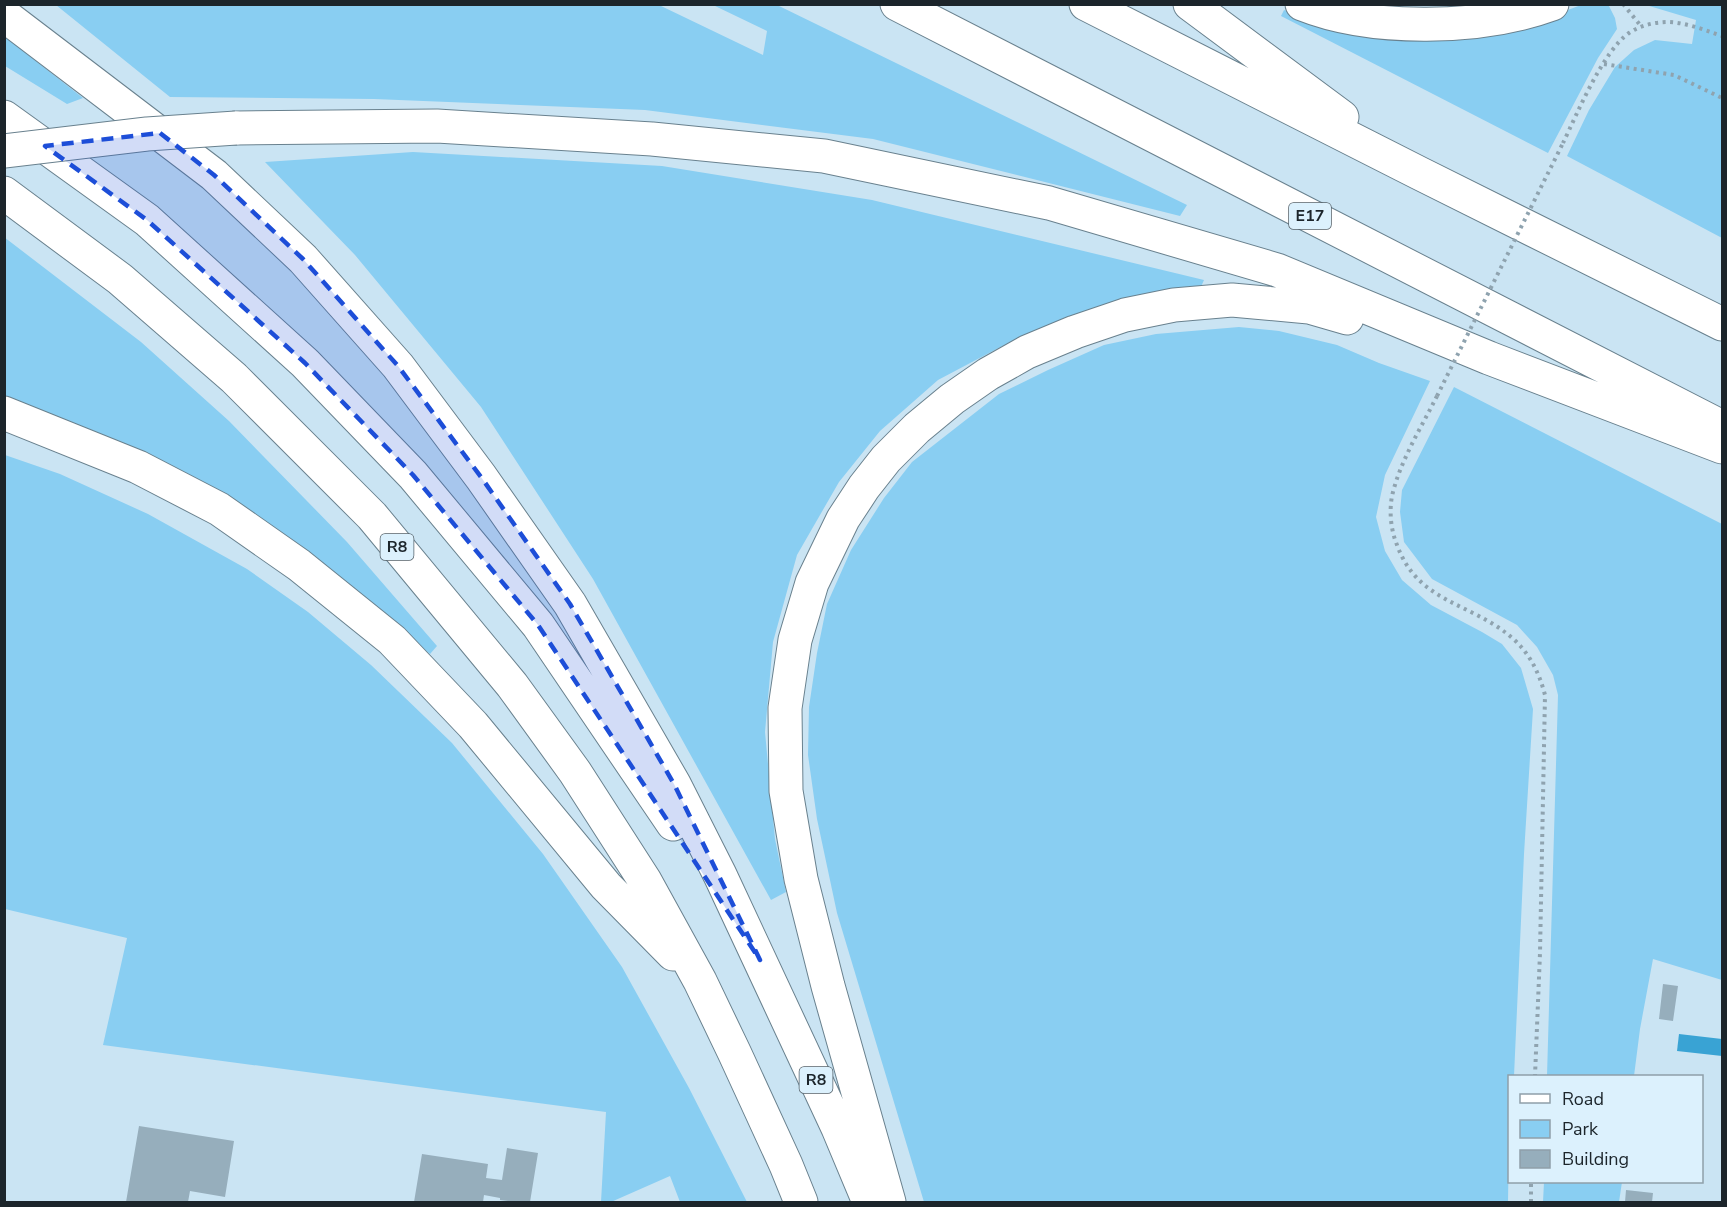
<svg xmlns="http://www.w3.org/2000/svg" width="1727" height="1207" viewBox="0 0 1727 1207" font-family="'Nunito Sans',sans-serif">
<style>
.green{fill:#89cef2}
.water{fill:#39a3d4}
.building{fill:#96aebc}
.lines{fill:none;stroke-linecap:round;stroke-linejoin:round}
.tertiary-casing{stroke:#69818e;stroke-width:35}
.motorway-casing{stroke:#69818e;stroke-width:35}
.path{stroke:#8fa3af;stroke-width:4;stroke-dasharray:3 4.5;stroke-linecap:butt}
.tertiary{stroke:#fff;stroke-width:33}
.motorway{stroke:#fff;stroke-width:33}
.motorway-bridge-casing{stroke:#69818e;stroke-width:35;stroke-linecap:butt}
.path-bridge{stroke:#8fa3af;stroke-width:4;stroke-dasharray:3 4.5;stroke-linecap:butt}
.motorway-bridge{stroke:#fff;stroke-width:33}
.marked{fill:#1d4ed8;fill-opacity:0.2;stroke:#1d4ed8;stroke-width:4.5;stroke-dasharray:12 8;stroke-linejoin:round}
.labels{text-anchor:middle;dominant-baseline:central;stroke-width:4.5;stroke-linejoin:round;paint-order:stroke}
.shield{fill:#dcf1fd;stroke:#56626a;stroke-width:1.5}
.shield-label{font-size:16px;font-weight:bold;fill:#1c252b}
</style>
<rect width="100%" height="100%" fill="#cae4f3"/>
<path class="green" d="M1608 4 1615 18 1617 29 1598 58 1548 153 1281 16 1284 10 1312 19 1547 18 1581 5Z
M56 5H659L763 55 767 31 713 5H777L1187 205 1180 216 873 139 645 110 374 99 170 97Z
M1646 5H1722V238L1567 156 1589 110 1615 67 1634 50 1655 40 1692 44 1696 20Z
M4 36 83 98 67 104 5 66Z
M413 152 662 166 872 200 1204 280 1200 289 1099 306 1008 343 938 380 880 431 839 482 797 555 773 642 765 732 775 839 786 892 771 900 593 579 481 407 355 255 265 162Z
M4 237 141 342 229 421 347 542 437 646 430 654 404 632 5 405Z
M1239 327 1279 331 1337 345 1379 363 1430 381 1385 475 1376 517 1385 551 1402 580 1431 605 1482 632 1502 644 1521 668 1533 709 1524 854 1514 1076H1510L1508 1202H924L837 913 817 819 808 755 809 707 817 653 827 604 851 550 884 498 912 462 999 394 1048 370 1104 345 1156 334Z
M1454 387 1722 524V980L1653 959 1640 1029 1634 1076H1547L1558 695 1553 675 1537 647 1517 625 1432 579 1404 542 1400 512 1402 490Z
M5 455 60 474 148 514 247 569 308 612 371 665 452 743 543 854 622 967 689 1088 747 1202H680L670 1176 611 1202H601L606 1112 103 1045 127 938 5 909Z
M1544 1182H1622L1619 1202H1543Z"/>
<path class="water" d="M1679 1034 1722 1039V1056L1677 1051Z"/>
<path class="building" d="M1663 984 1678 986 1673 1021 1659 1019Z
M139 1126 234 1141 225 1197 190 1191 188 1202H126Z
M507 1148 538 1153 530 1202H515L500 1200V1198L484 1195 483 1202H414L422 1154 488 1164 486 1178 502 1180Z
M1626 1190 1653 1193 1652 1202H1625Z"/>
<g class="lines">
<g class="tertiary-casing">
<path id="tertiary" d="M1302 4C1372 32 1481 30 1552 4"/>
</g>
<g class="motorway-casing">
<path id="motorway" d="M897 4 1722 427
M1086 4 1419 173 1722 324
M1190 4 1342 117
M4 15 214 175 303 259 398 366 481 477 570 604 674 784 720 875 838 1128 869 1202
M4 117 147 220 305 363 413 475 538 625 673 824
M236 128 437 126 652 139 824 156 1049 203 1277 270 1489 358 1722 447
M4 193 120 279 234 378 372 516 512 685 575 772 645 881 700 981 735 1054 786 1165 801 1202
M4 413 138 467 219 509 299 565 392 640 473 725 606 886 673 954
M889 1202 828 986 801 879 786 791 785 708 795 640 812 583 843 519 864 487 886 459 917 428 952 399 988 374 1027 352 1075 332 1125 315 1174 305 1232 300 1309 307 1347 318"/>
</g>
<path class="path" d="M1623 4 1641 26
M1604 64 1674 75 1722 98
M1563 143C1577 114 1603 51 1629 33 1641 25 1655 22 1669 22 1687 23 1705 30 1722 36
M1437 396C1421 428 1400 461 1392 496 1389 513 1391 530 1397 545 1418 603 1470 602 1511 637 1529 652 1539 672 1545 695L1540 953 1535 1076
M1531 1202V1182"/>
<use href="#tertiary" class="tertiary"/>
<use href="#motorway" class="motorway"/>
<g class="motorway-bridge-casing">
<path id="motorway-bridge" d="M4 151 147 134 236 128"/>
</g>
<path class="path-bridge" d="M1437 396 1563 143"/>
<use href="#motorway-bridge" class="motorway-bridge"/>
</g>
<path class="marked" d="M160 133 214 175 303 259 398 366 481 477 570 604 674 784 760 960 538 625 413 475 305 363 147 220 45 146Z"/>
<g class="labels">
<g class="shield">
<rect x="1289" y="203" width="42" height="26" rx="4.5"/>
<rect x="380.5" y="534" width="33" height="26" rx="4.5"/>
<rect x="799.5" y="1067" width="33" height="26" rx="4.5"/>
</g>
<g class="shield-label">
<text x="1310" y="216">E17</text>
<text x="397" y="547">R8</text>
<text x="816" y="1080">R8</text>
</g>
</g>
<rect width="1727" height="1207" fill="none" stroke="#1c252b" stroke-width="12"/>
<rect x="1508" y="1075" width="195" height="108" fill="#dcf1fd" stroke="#8f9fa9" stroke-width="1.5"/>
<rect x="1520" y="1094" width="30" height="9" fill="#ffffff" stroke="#8f9fa9" stroke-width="1.5"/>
<text x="1562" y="1105" font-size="18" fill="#1c252b">Road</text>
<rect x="1520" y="1120" width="30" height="18" fill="#89cef2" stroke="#8f9fa9" stroke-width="1.5"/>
<text x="1562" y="1135" font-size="18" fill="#1c252b">Park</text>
<rect x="1520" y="1150" width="30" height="18" fill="#96aebc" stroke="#8f9fa9" stroke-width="1.5"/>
<text x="1562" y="1165" font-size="18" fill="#1c252b">Building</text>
</svg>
